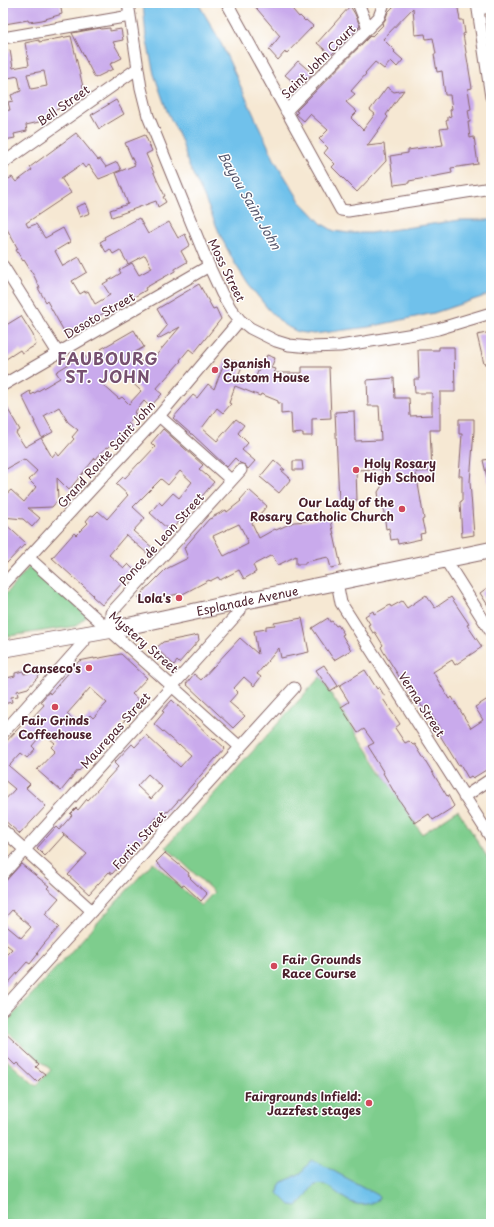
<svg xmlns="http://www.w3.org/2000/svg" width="494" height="1227" viewBox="0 0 494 1227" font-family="'Playpen Sans',sans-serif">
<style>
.green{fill:#7ecd8d;stroke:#64765c}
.water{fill:#6fc1eb;stroke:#5c708b}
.building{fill:#c9aaec;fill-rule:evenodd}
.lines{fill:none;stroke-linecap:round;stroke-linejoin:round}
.street-casing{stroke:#866566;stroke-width:13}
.secondary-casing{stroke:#866566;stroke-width:18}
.street{stroke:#fff;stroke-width:11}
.secondary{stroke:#fff;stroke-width:16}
.poi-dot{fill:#d1495b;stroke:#fff;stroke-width:1.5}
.labels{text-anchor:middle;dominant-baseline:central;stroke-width:3;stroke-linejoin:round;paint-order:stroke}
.street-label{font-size:12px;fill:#4a1f2b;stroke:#fff}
.poi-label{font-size:12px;font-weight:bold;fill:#4a1f2b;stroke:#fff;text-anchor:end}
.water-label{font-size:13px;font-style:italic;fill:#57586e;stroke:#fff}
.district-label{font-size:16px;font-weight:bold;letter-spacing:1px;fill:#76506f;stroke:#fff}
</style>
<rect width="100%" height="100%" fill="#fff"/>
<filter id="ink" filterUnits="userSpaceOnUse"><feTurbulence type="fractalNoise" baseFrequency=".025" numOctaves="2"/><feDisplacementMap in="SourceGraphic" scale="8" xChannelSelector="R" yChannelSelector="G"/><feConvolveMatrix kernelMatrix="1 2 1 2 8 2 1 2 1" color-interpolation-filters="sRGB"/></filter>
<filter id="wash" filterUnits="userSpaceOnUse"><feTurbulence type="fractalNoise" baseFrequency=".012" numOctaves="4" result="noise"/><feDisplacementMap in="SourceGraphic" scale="16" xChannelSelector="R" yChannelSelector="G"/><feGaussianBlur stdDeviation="0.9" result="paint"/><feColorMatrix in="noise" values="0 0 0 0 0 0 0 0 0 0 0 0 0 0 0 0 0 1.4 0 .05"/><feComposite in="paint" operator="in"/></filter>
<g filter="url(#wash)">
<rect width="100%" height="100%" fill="#f6e8d3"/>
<path class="green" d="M31 565 87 616 76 626 3 637V597Z
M320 677 422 834 458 810 491 863V1224H3V1057L36 1086 51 1070 3 1028V1026L153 862 201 906 214 892 166 847Z"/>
<path class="water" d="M143 3H198L219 39 274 159 300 201 322 224 334 231 348 233H370L460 220H491V294L434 313 369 327 314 334 298 332 284 325 269 310 248 284 234 262 222 239 204 197 188 164 182 142 167 111 154 74 146 37Z
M311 1160 315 1161 378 1195 379 1199C347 1219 334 1178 316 1185 310 1187 308 1195 304 1199 302 1202 299 1204 297 1206L290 1205 278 1193 279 1186 281 1183 301 1173Z"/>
<g id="blocks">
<path class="building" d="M3 3H60L62 14 42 20 29 22 28 20 5 24 3 17Z
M252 3H287L299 17 300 16 305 21 306 20 313 26 286 54 285 52 278 60 269 50 280 36Z
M397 3H457L460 20H463L465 33 463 34 472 88 468 89 471 109 468 110 470 122H468L470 138 474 137 478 164 451 168 452 173 420 179 409 181V183L394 185 390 156 408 153V150L443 145 440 129 448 128 446 121 448 120V117L451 116 450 110 452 109 450 95H445L442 71 437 72 434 54H436L433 38 426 39 425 34 415 35 413 8 383 39 395 51 394 52 403 60 397 67 391 61 384 69 375 62 365 73 366 74 351 91 355 94 346 102 357 112 351 118 363 130 375 114 370 110 387 87 394 92 404 90 386 115 388 117 367 146 384 144 386 161 357 192 332 167 335 164 324 153 328 148 319 139 328 130 310 114 304 121 296 114 298 112 296 111 370 36 371 37 383 25 382 24 385 20 388 12Z
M350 6 355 14 360 26 331 55 317 43Z
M100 28 101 29 110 28V31L121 29 123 40 113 42 122 58 110 64 113 69 95 78 72 33Z
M71 36 84 91 76 96V97L71 99V100L63 102 64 106 59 107V109L50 111 51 115 46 116 47 118 39 120V122L26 125 27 131 14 134 15 138 5 140 3 130V111L10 110 8 102 13 101 11 95 21 91 18 76 3 79V52L10 50 13 68 29 65 25 43 39 40V42ZM44 71 47 86 31 89 27 74Z
M298 61 313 74 299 87 285 75Z
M116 100 124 114 99 129 91 115Z
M76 133 98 160 100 159 106 167 117 162 121 170 99 179 89 165 85 168 82 164 61 178 71 193 26 223 28 227 36 224 45 238 63 228 70 242 55 251 63 266 79 257 87 272 72 281 80 294 85 291V293L88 291 95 304 110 295 103 284 121 273 119 270 132 263 139 275 152 268 145 255 128 264 120 250 113 254 110 249 106 252 100 242 105 239 104 237 139 218 148 234 169 222 178 238 185 234 190 245 181 251 187 262 175 269V271L145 288 146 290 117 307 116 306 104 313 66 335 47 301 46 302 38 288H40L34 276 24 260 23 261 16 250 18 249 3 222V171L9 179 12 177 16 182 32 170 30 167Z
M145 135 152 151 146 154 157 180 165 196 163 197 166 202 158 207 156 201 112 217 110 210 128 204 116 173 135 165 125 143Z
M86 203 90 213 80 217 76 207Z
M199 284 213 309 216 308 221 319 194 353 189 349 180 360 181 361 156 389 162 394 150 407 144 401 134 413 136 414 128 423 131 426 122 437 120 435 108 448 106 447 96 459 95 458 69 490 57 478 58 500 52 507 28 508 40 518 32 527 23 519 3 517V497L11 490 24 502 36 487 29 480 37 471 24 459 3 471V401L20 430 16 433 25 447 41 438 52 457 56 452 59 456 74 439 72 437 78 430 68 422 59 407 44 416 53 432 42 438 34 422H35L22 396 30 391 31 395 60 378 56 372 77 359 78 361 85 356 89 362 104 353 101 349 134 330 144 347 132 354 147 366 180 327 158 339 157 338 167 326 157 309ZM121 372 141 391 129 404 122 397 119 399 102 384Z
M21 316 33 335 36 345 22 353 20 350 3 361V327Z
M491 332V363L484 364 477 335Z
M439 347H454L455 392H440V430H430L432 471 416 472 424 519 422 520 425 533 420 534 421 539 398 544 397 539 391 540 389 528 386 529 383 505H385V499H379L378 492 383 484 382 469 356 470 357 500 339 501 335 412 354 411 355 441 381 440 379 406H368L367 380 394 378 395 398H409L410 416 432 415V393H415L414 379H419L418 350H439Z
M267 355 275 358 271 368 276 369 274 373H302V367H329L331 418 312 419V436H303V433L292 434 291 413 281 414V403H278V401L261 394 260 396 235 386 229 403 231 404 223 413 217 408 202 428 217 441 236 419 244 425 238 433 248 443 242 450 255 461 248 469 245 465 240 463 235 458 227 467 192 434H191L173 418 193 395 197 398 208 384 214 389 226 358 243 364 238 376 254 382 261 363 263 364Z
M459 419H474V431L470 482 474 535 462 537 460 502 462 501V476H459L462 434H459Z
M163 429 203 465 199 469 214 482 192 508 170 531 150 513 159 502 162 505 173 493 179 498 192 482 180 471 168 485 161 479 133 507 145 518 133 531 154 549 149 555 126 535 109 555 124 568 128 564 134 570 102 605 92 596 93 595 52 558 74 533 76 535 88 523 86 521 91 515 93 516 98 511 107 519 128 495 116 484 123 477 125 478 139 463H140L155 447 151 443Z
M491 459V481L488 482 483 460Z
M274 460 285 470H281L291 479 279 493 260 477Z
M293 461H302L303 470H293Z
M249 490 267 506 252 523 259 538 275 529 276 530 294 522 309 521 330 517 341 566 331 568 328 557 305 562V564H296V556L278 565 272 555 253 565 256 572 244 579 239 570 220 580 218 577 210 581 209 580 179 596 178 594 143 602 138 598 147 587 149 586 166 569 188 558 184 548 209 519 212 518V517L226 510 227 512 241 501 240 500ZM239 524 248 541 247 542 248 544 224 556 213 536Z
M3 522 26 543 7 563 3 559Z
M491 585V610L480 593Z
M426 595 435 608 451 597 469 624 467 625 482 647 455 665 452 660 433 672 449 699 452 697 471 728 483 720 475 707 491 697V767L473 778 471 776 468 778 460 764 458 765 438 732 441 730 426 706 423 708 402 676 400 678 383 651 381 647 383 645 375 632 373 633 368 625 370 624 365 616 373 611 374 614 378 612 390 605 391 607 402 601 407 608Z
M302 618 309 652 281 658 279 648 257 674 261 677 254 686 244 677 234 688 238 692 229 702 245 716 233 728 186 684 194 674 201 680 240 638 258 654 254 631 266 629V626L275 625 274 623Z
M328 618 330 622 332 621 336 626 338 625 344 634 342 635 351 650 334 660 312 628Z
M198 635 199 640 179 663 177 661 174 665 156 648 163 642Z
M121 654 147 678 132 694 141 702 79 771 78 770 61 791 37 770 55 751 51 747 55 743 43 733 32 746 35 749 27 758 21 753 9 766 30 784 26 788 46 806 20 834 3 819V802L15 789 3 779V745L28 718 30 720 44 705 41 701 49 692 50 694 79 661 94 658V659ZM90 688 107 703 93 718 90 715 83 723 80 721 78 724 67 714Z
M324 665 338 686 330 691 316 670Z
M45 669 28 688 17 691 18 696 11 697 12 702 3 704V679L15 676V673L23 671 24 674Z
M365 670 377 689 379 687 385 697 383 699 400 724 395 728 405 743 409 741 413 745 415 744 447 796 448 795 454 806 452 808 433 820 429 814 415 823 397 797 383 773H384L374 757H375L368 746 374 743 364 729 358 733 341 707 349 702 339 686Z
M172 700 214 740 215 739 225 748 168 812 167 811 159 820 157 817 147 829 150 831 138 845 112 874 109 872 89 894 68 875 87 854 62 833 64 835 45 856 37 848 56 827 59 830 72 815 70 814 76 808 78 810 87 799 88 800 118 767 114 763 132 744 135 747 146 735 180 767 191 755 180 745 179 746 154 724 164 712 162 711ZM148 774 162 787 151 799 137 786Z
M165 853 189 873 188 875 191 877 190 878 207 894 201 901 184 885 182 886 156 862Z
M21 864 49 886 47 888 59 898 45 914 59 927 44 944 37 953 38 954 30 964 27 962 3 989V958L12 949 3 942V923L21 938 31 927 12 910 3 920V884Z
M3 1031 39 1064 36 1067 45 1074 37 1082 17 1063 15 1065 6 1056 7 1055 3 1051Z"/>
</g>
</g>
<g filter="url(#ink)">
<use href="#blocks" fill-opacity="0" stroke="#866566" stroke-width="1"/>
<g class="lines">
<g class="street-casing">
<path id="street" d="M128 3 141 88 148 116 209 266 222 294 231 309 240 320 250 328 276 341 289 345 310 347 340 346 414 334 438 329 491 313
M227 3 341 210 348 211 491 188
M358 3 368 28
M477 3 491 97
M478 9 491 7
M3 38 130 16
M286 111 379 17 384 3
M3 163 138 68
M3 266 58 353
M3 385 209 266
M159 416 231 480
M29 558 240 747
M445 559 491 632
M337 582 341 603 491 838
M3 585 159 416 240 320
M110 630 111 613 241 470
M3 733 84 642
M464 797 491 779
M3 830 92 911
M3 874 240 611 239 602
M3 1009 294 688"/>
</g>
<g class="secondary-casing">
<g id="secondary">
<path id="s1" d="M3 649 110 630 239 602 337 582 491 550"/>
</g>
</g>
<use href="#street" class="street"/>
<use href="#secondary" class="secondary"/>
</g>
</g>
<g class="poi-dot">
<circle cx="215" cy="370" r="4"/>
<circle cx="356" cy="470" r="4"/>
<circle cx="402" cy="509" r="4"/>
<circle cx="179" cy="598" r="4"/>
<circle cx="89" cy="668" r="4"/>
<circle cx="55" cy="707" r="4"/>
<circle cx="274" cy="966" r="4"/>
<circle cx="369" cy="1103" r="4"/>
</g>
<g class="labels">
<g class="street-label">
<text transform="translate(318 61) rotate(-45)">Saint John Court</text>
<text transform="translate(63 105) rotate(-35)">Bell Street</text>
<text transform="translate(227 270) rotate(64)">Moss Street</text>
<text transform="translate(99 315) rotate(-30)">Desoto Street</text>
<text transform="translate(106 454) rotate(-48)">Grand Route Saint John</text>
<text transform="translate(161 539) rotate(-48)">Ponce de Leon Street</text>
<text stroke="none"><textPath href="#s1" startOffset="249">Esplanade Avenue</textPath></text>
<text transform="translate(144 642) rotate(41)">Mystery Street</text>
<text transform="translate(422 704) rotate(57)">Verna Street</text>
<text transform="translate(115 730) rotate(-48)">Maurepas Street</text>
<text transform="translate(139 840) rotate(-48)">Fortin Street</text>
</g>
<g class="poi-label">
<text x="223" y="363" text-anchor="start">Spanish<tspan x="223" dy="14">Custom House</tspan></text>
<text x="364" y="463" text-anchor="start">Holy Rosary<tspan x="364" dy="14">High School</tspan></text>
<text x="394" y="502">Our Lady of the<tspan x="394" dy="14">Rosary Catholic Church</tspan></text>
<text x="171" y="598">Lola's</text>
<text x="81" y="668">Canseco's</text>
<text x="55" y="720" text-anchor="middle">Fair Grinds<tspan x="55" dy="14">Coffeehouse</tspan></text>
<text x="282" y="959" text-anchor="start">Fair Grounds<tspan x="282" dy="14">Race Course</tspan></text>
<text x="361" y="1096">Fairgrounds Infield:<tspan x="361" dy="14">Jazzfest stages</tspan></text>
</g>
<g class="water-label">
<text transform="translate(250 200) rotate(60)">Bayou Saint John</text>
</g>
<g class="district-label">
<text x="108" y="358">FAUBOURG<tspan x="108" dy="18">ST. JOHN</tspan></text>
</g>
</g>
<rect width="494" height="1227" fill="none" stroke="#fff" stroke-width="16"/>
</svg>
